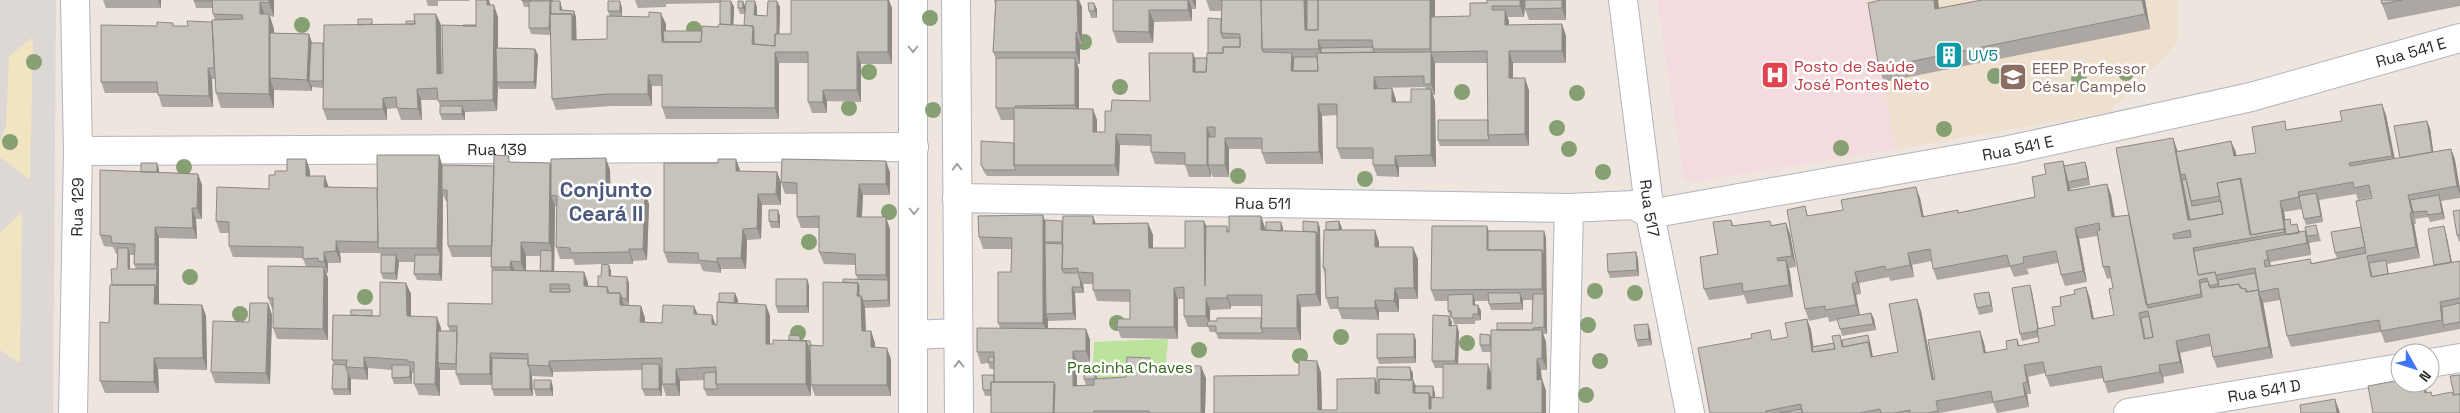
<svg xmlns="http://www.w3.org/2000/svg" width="2460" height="413" viewBox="0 0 2460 413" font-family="'Space Grotesk',sans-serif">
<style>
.education{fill:#eee0cd}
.medical{fill:#f3dbdf}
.green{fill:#bbe39b}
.sand{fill:#f1e5c1}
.plaza{fill:#ddd8d4}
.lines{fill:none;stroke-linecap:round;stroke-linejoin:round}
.minor-casing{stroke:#b1b5bf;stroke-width:30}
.tertiary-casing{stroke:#b1b5bf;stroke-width:30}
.minor{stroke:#fff;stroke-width:28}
.tertiary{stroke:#fff;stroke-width:28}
.tree{fill:#87a073}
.wall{fill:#aca7a3;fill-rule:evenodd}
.shaded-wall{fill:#8c8884}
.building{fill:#c8c2bd;stroke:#8c8884;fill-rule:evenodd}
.oneway{stroke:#a0a0a0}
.labels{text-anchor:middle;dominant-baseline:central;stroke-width:5;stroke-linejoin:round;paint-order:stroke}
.street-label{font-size:16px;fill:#2b2b2b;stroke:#fff}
.culture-label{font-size:16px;fill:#0d838f;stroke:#fff;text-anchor:start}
.health-label{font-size:16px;fill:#be3a42;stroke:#fff;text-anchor:start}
.education-label{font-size:16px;fill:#785e54;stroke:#fff;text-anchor:start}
.park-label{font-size:16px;fill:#33681b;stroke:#fff}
.district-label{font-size:21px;font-weight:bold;fill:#4c597c;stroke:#fff}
</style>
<rect width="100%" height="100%" fill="#ede5de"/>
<path class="education" d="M1867 0H2177V43L2109 112 1896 149Z"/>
<path class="medical" d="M1657 0H1867L1896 149 1690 182 1684 177Z"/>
<path class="green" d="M1168 339 1163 395 1092 392 1094 342Z"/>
<path class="sand" d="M33 36 30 181 0 157V141L6 127 9 56Z
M22 211 20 364 0 350V233Z"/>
<path class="plaza" d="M0 0H56L53 413H0V350L20 363 22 212 0 233V157L30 180 33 37 9 56 6 127 0 141Z"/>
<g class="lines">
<g class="minor-casing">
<g id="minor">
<path id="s1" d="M1623 0 1650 214 1690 413"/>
<path id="s2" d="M78 151 914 147"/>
<path id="s3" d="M957 198 1569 208 1634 205 1650 214 2009 150 2251 97 2460 38"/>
<path d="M2430 363 2460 358"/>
<path id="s4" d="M73 413 78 151 75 0"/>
<path d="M1564 413 1569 208"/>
<path id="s5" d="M2128 413 2400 368"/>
</g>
</g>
<g class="tertiary-casing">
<path id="tertiary" d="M913 0V413
M956 0 959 413
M913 335 958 333"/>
</g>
<use href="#minor" class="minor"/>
<use href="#tertiary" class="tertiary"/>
</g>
<g class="tree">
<circle cx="930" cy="18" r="8"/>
<circle cx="302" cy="25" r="8"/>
<circle cx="694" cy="29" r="8"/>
<circle cx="1084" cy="42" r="8"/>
<circle cx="34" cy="62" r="8"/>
<circle cx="869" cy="72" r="8"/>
<circle cx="2126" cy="73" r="8"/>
<circle cx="1995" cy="76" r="8"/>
<circle cx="2079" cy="79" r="8"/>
<circle cx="1120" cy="87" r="8"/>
<circle cx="1462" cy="92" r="8"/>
<circle cx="1577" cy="93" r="8"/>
<circle cx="849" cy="108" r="8"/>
<circle cx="933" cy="110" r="8"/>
<circle cx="1557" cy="128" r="8"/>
<circle cx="1944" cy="129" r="8"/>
<circle cx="10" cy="142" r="8"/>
<circle cx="1841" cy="148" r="8"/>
<circle cx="1569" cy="149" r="8"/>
<circle cx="184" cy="167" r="8"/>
<circle cx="1603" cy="172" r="8"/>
<circle cx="1238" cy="176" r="8"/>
<circle cx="1365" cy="179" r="8"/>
<circle cx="889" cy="212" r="8"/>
<circle cx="809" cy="242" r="8"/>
<circle cx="190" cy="277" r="8"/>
<circle cx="1595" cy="291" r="8"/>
<circle cx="1635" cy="293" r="8"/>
<circle cx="365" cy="297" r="8"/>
<circle cx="240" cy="314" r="8"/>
<circle cx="1117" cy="323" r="8"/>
<circle cx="1588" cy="325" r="8"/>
<circle cx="798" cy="333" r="8"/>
<circle cx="1341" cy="337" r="8"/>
<circle cx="1467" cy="343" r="8"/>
<circle cx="1199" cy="350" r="8"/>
<circle cx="1300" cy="356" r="8"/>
<circle cx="1600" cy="361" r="8"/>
<circle cx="1586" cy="395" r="8"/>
</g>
<path class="wall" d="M103 0H161V8H106Z
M274 0V17L270 16 274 29V33L309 34 312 43H323L374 24H406L436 14 441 25V73H443L463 26 476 25 489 0 490 5 498 17V48L535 49 538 55 536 89H499L498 85 497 111 465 112V120H442L440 114V106L438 100H421L422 120H401L397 108 387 109V120H327L323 109V88L312 87V91L274 90V108H221L216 93 215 79H212L213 107H162L158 93H105L101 82 157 26 173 23 174 26H188L212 22 215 20 213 14V8H196L194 1Z
M426 0H469L470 1H438V6H428Z
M522 0H553V1L562 8V10L574 11 576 17V40L607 39 610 17 608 11 620 1 622 8V17L666 24V31H702L718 27 720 24V3L666 4V7L638 8 635 0H722V1H731L734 7 733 25H744L745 14H740L738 8 745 7H757V15L767 16 777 1 780 7 779 34H791L892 8V64H861V102L827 101V113H812L808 102V63H779V119H666L662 107V86H652V106H611L556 110 552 99 551 35 531 34 529 28V7H524Z
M994 0H1079L1082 7V44H1080V64H1077L1079 69V109H1093L1097 120V132H1105L1111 111 1150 101 1195 58H1207L1208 53 1221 19V11H1210L1206 0H1435V17L1470 16V3L1566 0V20H1529L1525 9 1524 17H1507L1509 21V25L1562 24 1566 36V63H1513V78L1529 90V146H1440L1438 140 1488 120 1487 63H1435V95H1433L1435 101 1436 167H1399V177L1377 176 1373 165V159H1341L1337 148V115L1322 116 1323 164H1266L1262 153V149H1229V177H1213L1211 173V177H1189L1185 165 1155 164 1151 152V146L1120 145 1119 176H987L984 172 981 165 1014 143V120H1001L996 108V59L993 52 995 5ZM1425 87 1426 89 1411 102H1396V100L1392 88 1378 89V88Z
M1113 0H1196V9H1192V21L1154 22 1153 43H1117L1113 31Z
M1881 0H1938L1939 8 1982 0H2145L2150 29 1884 82 1879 68Z
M2381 0H2460V6L2388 20 2382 4Z
M1097 9V18H1091L1089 11Z
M2386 115 2395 159 2400 158 2430 128 2433 152 2451 149 2455 160 2460 190V198L2441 201 2445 219 2430 222 2428 217 2415 219V218L2416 224H2414L2420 258 2387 264 2389 274 2434 265 2446 233 2452 262 2460 261V329L2385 343 2381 332 2291 347 2287 336 2280 300 2263 303V302L2273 358 2217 368 2213 357 2211 346 2180 353 2184 373 2163 377 2164 383 2108 393 2103 378 2050 387 2045 373 2028 377 2031 394H2027L2029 407 1997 413 1993 403 1940 413H1710L1774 340 1788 337 1807 319 1811 330 1813 346 1834 343 1842 340 1870 342 1873 357 1898 352 1917 299 1921 311 1934 380 1935 379 1980 331 1984 343 1986 353 2007 349 2017 339 2020 346 2039 342V337L2022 341 2020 334 2030 285 2032 292 2039 329 2055 325 2061 306 2075 294 2086 287 2090 299 2094 319 2114 315 2113 288 2111 278 2107 279 2103 267 2097 236 2079 239 2087 282 2065 286 2061 275 2058 263 2027 269 2029 274 2014 277 2010 267 1937 280 1933 269 1932 261 1912 265 1914 277 1890 281 1889 277 1859 283 1861 294 1856 295 1860 315 1871 313 1874 319 1876 330 1842 336 1838 320 1829 322 1828 317 1809 321 1805 309V206L1808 216 1920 198 1924 217 1958 210 1959 213 2035 197 2046 174 2064 166 2085 162 2087 168 2090 185 2070 189V187V190L2107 184 2111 195 2114 217 2129 215 2178 151 2231 141 2236 156 2256 153 2288 130ZM2356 194 2358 200 2372 197V198L2361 227 2335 253 2337 258 2312 263 2310 259 2271 266 2270 262 2311 255 2309 243 2321 241 2316 225 2307 236 2305 231 2300 232V231L2285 220 2284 212 2302 209 2304 219 2306 225 2323 222 2319 200Z
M439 155 442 165 494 166 512 162 551 166 610 170V190L645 193 649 204 647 260 633 261V264H604L609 265 611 271V277L629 283V305L641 306 645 318V322L662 323 697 314 712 315 716 325H717L738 300 737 303 766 305 770 316V344H773L789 340H801L812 345 823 346 843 282 858 280 856 275 855 265 824 264 819 252V228H801L797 217V194H785L781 182 890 172V195H863L862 217 890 229V307L865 308 866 331H871L875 343V347L891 359V396H815L811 385 810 352 811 396H707L704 389V380L680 381V396H666L662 384V370V396H645L642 389V370L553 372V377L532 376 533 396H494L492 389V385H460L456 374V370H440V396L419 395 414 384V373H412V384H394L392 378V370L368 368V380L351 379V395H334L332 389 334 364 332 360 374 316H380L406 283 411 294V316L441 328V331H450L448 326 492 304V270L491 267V257H452L448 246 447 201H446L443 195 442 281 417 280 414 274 415 262H399L397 280 383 279 381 273V255L380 253H340L341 263H328V273H326L328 278V340L277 339 273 328V309H272L268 298 306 267 303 258 233 257 229 246V233H220L216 221 269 189 275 175 287 171 306 159 310 171V176L329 188H377ZM555 206 557 207 556 247 560 259H573L575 265 602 264 601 276 598 286H588V283L584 272 554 271ZM526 256H540V271L526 270Z
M157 163 159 169V172L198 174 202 185V219H196L197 239 159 238V304L202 305 206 316 207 370 158 369 159 393H105L100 381 109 323 112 285 117 269 118 254H116L113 247 104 246 100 235 141 172ZM130 255H134V264L136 269H130Z
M740 171 777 172 781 183V205H762L761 239 747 240 746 269H721V273L703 271 700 264 668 263 664 252Z
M2460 210V241L2459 242 2457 235Z
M780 216V228H771L769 221Z
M1261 216 1265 228V230L1283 228V231H1303L1320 228 1321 306 1301 307V340L1218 339 1216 332H1210L1208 327H1188L1184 316V299H1178V339L1121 338 1117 327 1130 319V302L1097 301 1093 290V284H1083L1084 293H1075L1076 320 1048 321V319V328L1086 329 1090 340V362H1077V385H1086L1084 379 1095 370 1097 379 1126 377 1150 358 1153 366 1206 378 1205 413H991V396H985L983 390 994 375V369H990L988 363 981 364 977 352 1000 328 998 323 1011 272 1012 249H983L979 237 1045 220 1063 223H1148L1153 235V248H1185L1204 221 1206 226H1227L1229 232ZM1231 306H1262V318L1210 321V310L1231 309Z
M1731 220 1734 226 1771 225 1786 223 1790 234 1796 267 1789 268 1790 272 1793 297 1747 304 1744 295 1709 300 1704 289Z
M1339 221 1342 230H1375L1379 242V247L1418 259V299H1399V312H1379V320L1342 319 1338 309H1330L1326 298 1325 275 1323 268 1326 230Z
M1487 226 1488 231H1544L1546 238 1547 334H1543L1546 342 1547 370H1541L1542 380V379L1546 391V413H1214L1299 375 1321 372 1322 410H1337L1375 378 1377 383 1413 373V380L1416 386H1433L1435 393V398H1443V368H1435L1432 361 1449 316 1452 322 1451 326 1459 332 1458 364 1491 374V352H1482L1480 345 1491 338 1497 330 1532 323 1533 300H1523V310H1491L1489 304V301H1475V305H1478L1481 311V320L1475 321V324H1454L1452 317H1450L1448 311V301H1435L1431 290Z
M1636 252 1638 259 1639 276 1610 278 1608 272Z
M809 285V313H778L776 306Z
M1991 299 1993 312 1979 315 1977 308Z
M268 303 272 315 270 384 215 383 211 372 249 322Z
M1650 330 1652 345 1638 347 1636 340Z
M1416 340V363L1379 364 1377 358Z
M553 387V396H536L534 389Z"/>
<path class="shaded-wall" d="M158 0H161V8Z
M269 0H274V17L269 3Z
M487 0H489L491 7 487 5Z
M550 0H553L552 35 549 28Z
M888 0H889L892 8V64L888 52Z
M1077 0H1079L1082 7V44L1078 32Z
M1188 0H1189L1192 9V21L1188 10Z
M1192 0H1196V9Z
M1304 0H1310L1307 38 1305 30Z
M1430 0H1435V52H1431L1430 49Z
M1520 0H1525L1524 17 1520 6Z
M1562 0H1566V20L1562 8Z
M1934 0H1938L1940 23 1935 9Z
M2142 0H2145L2150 29 2145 14Z
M560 1 562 8 563 17 560 10Z
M620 1 622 8V17L620 11Z
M731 1 734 7 733 36 731 30Z
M743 1 746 8V14L743 8Z
M755 1 757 7V22L754 15Z
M777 1 780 7 779 52H778Z
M260 2 265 16 260 14Z
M1094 3 1097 9V18L1095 11Z
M494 5 498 17V82H497L498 85 497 111 493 100Z
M1149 10 1154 22 1153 43 1149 32Z
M1505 10 1509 21V36L1505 25Z
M574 11 576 17 577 51 572 40V14Z
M661 13 666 24V47L662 42Z
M269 14 274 29V79L270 78 274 90V108L269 94Z
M436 14 441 25 442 85 437 74Z
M1562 24 1566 36V63L1562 51Z
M753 26 757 37 754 49 752 44Z
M1076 32 1080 44V64L1076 52Z
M309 34 313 46 309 81 312 87V91L307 80Z
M1318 40 1324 54 1321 57 1319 49Z
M535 49 538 55 536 89 534 82Z
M1509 51 1513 63V89L1509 78Z
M775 52 779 63V119L775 108Z
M857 52 861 64V102L857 90Z
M1431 52 1435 63V95L1431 84Z
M1193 53 1197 64V77L1193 72Z
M1292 53 1296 64 1293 76 1291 71Z
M1075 58 1079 69V116L1075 105Z
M208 68 212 79 213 107 209 96Z
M648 75 652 86V106L648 94Z
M1374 77 1378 88V100L1374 89Z
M1525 78 1529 90V146L1525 134Z
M1392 88 1396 100V114L1392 102Z
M417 89 421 100 422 120 418 109Z
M1431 89 1435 101 1436 167 1431 155Z
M823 90 827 101V113L823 102Z
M383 98 387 109V120L383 109Z
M1318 104 1322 116 1323 164 1319 152Z
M2382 104 2386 115 2396 167 2392 156Z
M462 106 465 112V120L462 114Z
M1093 109 1097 120V144L1093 132Z
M2427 121 2430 128 2435 164 2433 157Z
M1207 127 1212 139 1208 165 1211 173V177L1207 165Z
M1116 134 1120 145 1119 176 1115 165Z
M1225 138 1229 149V177L1225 165Z
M2173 138 2178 152 2181 175 2184 186 2192 228 2188 220Z
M2231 141 2236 152 2238 168 2234 156Z
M2451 149 2455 160 2460 190V194L2457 186Z
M439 155 444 170 442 190 443 195 442 281 439 274 440 255 437 248Z
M1395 156 1399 167V177L1395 165Z
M606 158 610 170 611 202 606 190Z
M306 159 310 171V188L306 176Z
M736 159 740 170V182L736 171Z
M886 161 890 172V195L886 184Z
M2063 161 2067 172 2068 182 2070 187 2072 202 2068 191Z
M2085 162 2087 168 2090 185 2088 178Z
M157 163 159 169V182L157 176Z
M550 163 555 177 551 195 555 206 554 282 552 276V251L549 243Z
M777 172 781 183V205L776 194Z
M198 174 202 185V219L197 208Z
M325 176 329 188 324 187Z
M859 184 863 195 861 229 857 217Z
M2107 184 2111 195 2117 228 2112 217Z
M1916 187 1920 198 1926 229 1922 217Z
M645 193 649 204 647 260 643 249Z
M2316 193 2319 200 2323 222 2321 216Z
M758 194 762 205 761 239 757 228Z
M2408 195 2412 206 2413 212 2416 224 2412 213Z
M2439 195 2441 201 2445 219 2442 213Z
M2280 201 2284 212 2289 240H2287L2284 232Z
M192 208 196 219 197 239 193 228Z
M778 210 780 216V228L778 222Z
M2410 213 2414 224 2420 258 2416 247Z
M1043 215 1047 227 1045 242 1047 248 1046 314 1048 319V335L1043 323Z
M1093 216 1097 227 1093 224Z
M1261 216 1265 228 1266 242 1261 230Z
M886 217 890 229V286L886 275Z
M1204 221 1209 232 1205 286Z
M1339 221 1342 228V241L1339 235Z
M1281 222 1283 228V242L1281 236Z
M1318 222 1320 228 1321 306 1316 294V232Z
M1148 223 1153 235V259L1149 248Z
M1786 223 1790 234 1796 267 1792 256Z
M1487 226 1491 238 1488 254 1487 250Z
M2444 226 2446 233 2454 274 2452 267Z
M155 227 159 238V315L154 304 155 285 157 269 155 264Z
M2075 228 2079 239 2087 282 2083 271Z
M743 229 747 240 746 269 741 258Z
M1375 230 1379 242V258L1375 247Z
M1544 231 1546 238 1547 334 1544 327V294L1542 289V250Z
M2305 231 2309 243 2311 255 2307 243Z
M336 241 340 253 341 263 336 251Z
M521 242 526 256V277L521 262Z
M1413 247 1418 259V299L1414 288Z
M128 248 130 255V275L128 269Z
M629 249 633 261V264L629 252Z
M2266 251 2270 262 2272 271 2268 260Z
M324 252 328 263V273L324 262Z
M1636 252 1638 259 1639 276 1637 270Z
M1908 253 1912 265 1914 277 1910 265Z
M396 255 399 262 397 280 395 273Z
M717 258 721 269V273L717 262Z
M1786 260 1790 272 1793 297 1789 285Z
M511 261 516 275 515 282 510 267Z
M609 265 611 271V283L609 276Z
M324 267 328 278V340L323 329Z
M584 272 588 283 589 297 584 286Z
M1855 272 1859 283 1861 294 1857 282Z
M627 277 629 283V305L627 299Z
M807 279 809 285V313L807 306Z
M1080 279 1083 284 1084 293 1081 287Z
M888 280 890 286V307L888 300Z
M406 283 411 294V327L407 316Z
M858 283 862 294V298L865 308 866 343 862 331 857 296Z
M1852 284 1856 295 1860 317 1856 305Z
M2030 285 2032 292 2040 337 2038 330Z
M1072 287 1075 293 1076 320 1073 313Z
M2086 287 2090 299 2096 331 2092 319Z
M1174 288 1178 299V339L1174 327Z
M1395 288 1399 299V312L1394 301Z
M2258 290 2263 302 2273 358 2269 347Z
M1989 292 1991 299 1993 312 1991 305Z
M620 293 624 305V316L620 305Z
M735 293 738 300 736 314 734 308Z
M1520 293 1523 300V310L1521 303Z
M1473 294 1475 301V311L1473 305Z
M1227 295 1231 306V309L1227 298Z
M1297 295 1301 307V340L1297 328Z
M1206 298 1210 310V326L1206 316Z
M1917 299 1921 311 1936 391 1932 380Z
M1375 300 1379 312V320L1375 308Z
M2440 302 2444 313 2443 325 2446 331 2442 320Z
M268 303 272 315 270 384 266 373Z
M202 305 206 316 207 370 203 358Z
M766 305 770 316V355L766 344Z
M1478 305 1481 311V320L1478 314Z
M641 306 645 318 644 333 640 322Z
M694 306 699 317 694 314Z
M1871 313 1874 319 1876 330 1873 324Z
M712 315 716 327 712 324Z
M1449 316 1452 322 1451 332 1449 326Z
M437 317 441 328 440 363H438L440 370V396L435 384Z
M1807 319 1811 330 1815 357 1812 352Z
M1648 324 1650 330 1652 345 1649 339Z
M1457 325 1459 332 1458 367 1455 361Z
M1086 329 1090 340V362L1086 351Z
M1542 330 1546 342 1547 370 1542 358Z
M871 331 875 343V358L871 347Z
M1980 331 1984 343 1988 364 1984 353Z
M1414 334 1416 340V363L1414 357Z
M1868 335 1870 342 1875 369 1871 357Z
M806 341 810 352 811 396 806 384Z
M2176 341 2180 353 2184 373 2180 362Z
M887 348 891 359V396L887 385Z
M1073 351 1077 362V397L1073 386Z
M490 353 494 365V385L490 374Z
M364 357 368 368V380L364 368Z
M154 358 158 369 159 393 154 382Z
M1150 358 1154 369 1149 366Z
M1537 359 1541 370 1542 391 1537 380Z
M549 361 553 372V377L549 366Z
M1317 361 1321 372 1322 413 1318 410Z
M659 364 662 370V396L659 389Z
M1488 364 1492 376 1491 400 1487 389Z
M2024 365 2028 377 2031 394 2027 382Z
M2159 365 2163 377 2164 383 2160 372Z
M1201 366 1206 378 1205 413H1201Z
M410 367 412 373V384L410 377Z
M1410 367 1413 373V385V380L1418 391 1417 404 1411 384Z
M676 369 680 381V396L676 384Z
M530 370 532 376 533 396 530 389Z
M1095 370 1097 377 1098 385 1095 379Z
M348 373 351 379V395L348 389Z
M1375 378 1379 390 1377 398 1375 393Z
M1542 379 1546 391V413H1542Z
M551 380 553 387V396L550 389Z
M1054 382 1059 396V413H1053Z
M2023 383 2027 394 2029 407 2025 396Z
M2423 383H2424L2426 388 2429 405 2425 393Z
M1433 386 1435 393V404L1433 398Z
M1429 393 1433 404V413L1429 409Z
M2335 399 2339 410 2340 413H2337Z"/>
<path class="building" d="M194 0H212V1H194Z
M212 0H269V3L260 2V14H269V94L216 93 212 20 243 19 242 15 213 14Z
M476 0H487V5H494L493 100 438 101 437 88 417 89 418 109 397 108 396 97 383 98V109H323L324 25 415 24 414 14H436L437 74 443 73 442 25 476 26Z
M522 0H531V1H522Z
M791 0H888V52H857V90H823V102H808V52H775V108L662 107V75H648V94H607L552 99 550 14H572V40L607 39V16L649 17V12L661 13 662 42H701L702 26 718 27 719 24 753 26 752 44 775 46V34H791Z
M996 0H1077L1078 32H1076V52H993Z
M1113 0H1188V10H1149V32L1113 31Z
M1220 0H1261L1262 49 1263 52 1292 53 1291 71H1318L1317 53 1431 52V84H1424V76L1374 77V89L1392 88V102H1411V89H1431V155L1395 156V165H1373V148H1337V104H1318L1319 152 1262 153V138H1225V165H1208V137H1215V127H1207V165H1185V153L1151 152V135L1116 134 1115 165H1014V108H996V58H1075V105L1015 106V108L1093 109V132H1105V111H1111L1112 100 1150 101 1149 53H1193V72H1206L1207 53H1223V47H1240V34L1221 33 1222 0Z
M1261 0H1304L1305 30H1318V0H1430V49H1373L1372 40H1318L1319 49H1262Z
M1307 0H1318V30H1307Z
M1487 0H1520V6H1492V10H1505V25L1562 24V51H1509V78H1525V134L1488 135 1487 51 1431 52V17L1470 16V3H1487Z
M1525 0H1562V8L1525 9Z
M1881 0H1934L1935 9 1982 0H2142L2145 14 1879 68 1868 3Z
M2381 0H2402L2382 4Z
M529 1H550L549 28H529Z
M551 1H560V10L574 11V19L572 14H551Z
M608 1H620V11H608Z
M720 1H731V25L720 24Z
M738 1H743V8H738Z
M746 1H755L754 15 767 16 768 1H777V34H775V46L754 44V31L753 26 744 25Z
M1088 3H1094L1095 11H1089Z
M1208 18 1221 19V33L1223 38H1240V47H1223V53H1208Z
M358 19H372V24L358 25Z
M187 21 212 22 214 66V68H208L209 96 158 95 157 82H101V25L157 26V22L173 23V26H188Z
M406 21H415V24H406Z
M463 25H476V26H463Z
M663 31H702L701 42H664Z
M270 33 309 34 307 80 270 78Z
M311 43H323V81H309Z
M1373 47 1374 52 1321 53V48Z
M496 48 535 49 534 82H497Z
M1294 57H1317L1318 71H1293Z
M1195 58H1207L1206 72H1195Z
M2382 104 2392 156 2349 163 2350 166 2451 149 2457 186 2408 195 2412 213H2410L2416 247 2367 256 2371 277 2460 261V298L2440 302 2442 320 2381 331 2379 320 2287 336 2278 288 2259 292 2255 268 2216 275 2215 272 2198 275 2194 251 2305 231 2307 243 2266 251 2268 260H2264L2265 267 2310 259 2311 264 2366 253 2356 201 2372 198 2369 185 2354 188 2353 182 2298 192 2299 197 2280 201 2285 232 2284 229 2251 235 2241 178 2217 183 2220 196 2191 201 2185 174 2181 175 2176 152 2231 141 2234 156 2256 153 2252 127 2285 121 2286 130 2342 121 2340 111Z
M440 106H462V114H440Z
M1438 120H1488V135L1489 140H1438Z
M2427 121 2432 152 2400 158 2394 126Z
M2173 138 2188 220 2223 214 2217 183 2240 179 2250 235 2284 229V232L2193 248 2198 275 2215 272 2218 284 2209 286 2207 278 2199 280 2201 294 2146 305 2116 148ZM2190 230 2191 237 2174 239 2173 234Z
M981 141 1014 143V165L1016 170H985L981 165Z
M377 155H439L437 248H378Z
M494 155 509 156V162L550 163 549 243 521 242V262L511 261 510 267H491Z
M606 158V190L645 193 643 249H629V252L571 253 570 248 556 247 557 196 551 195V159Z
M287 159H306V176H325L324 187 377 188 378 242 336 241V251L324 252V262L318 261V258L303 259V247L229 246V222L216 221 217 187 269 189V175H275V171H287Z
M718 159H736V171L777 172 776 194H758L757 228 743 229 741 258H717V262L699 260 698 253 664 252V163H718Z
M782 159 886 161V184H859L857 217H886V275H856L855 254 819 252V216L797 217V183L781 182Z
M2063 161 2068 191 2107 184 2112 217 2129 215 2148 308 2202 297 2200 283 2208 281 2210 288 2239 284 2240 288 2246 289V292L2258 290 2269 347 2213 357 2209 334 2176 341 2180 362 2159 365 2160 372 2104 382 2101 366 2046 376 2043 362 2024 365 2027 382 2023 383 2025 396 1993 402 1991 391 1936 401 1938 411 1927 413H1910V410L1895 413H1881L1880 409 1859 413H1802L1801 404 1766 411V413H1710L1698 348 1752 338 1751 334 1770 330 1772 340 1788 337 1785 323 1807 319 1812 352 1835 349 1832 336 1840 335 1842 347 1868 342 1871 357 1898 352 1889 304 1917 299 1932 380 1935 379 1928 340 1980 331 1984 353 2007 349 2006 341 2017 339 2018 346 2039 342 2037 329 2055 325 2052 307 2061 306 2060 297 2075 294 2074 290 2086 287 2092 319 2114 315 2109 289 2113 288 2109 266 2103 267 2097 231 2100 230 2099 223 2075 228 2083 271 2061 275 2056 251 2023 257 2024 263 2010 266 2007 255 1933 269 1930 249 1908 253 1910 265 1886 270 1885 266 1855 272 1857 282 1852 284 1856 305 1825 310V306L1805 309 1787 210 1805 206 1807 216 1843 210 1841 200 1916 187 1922 217 1958 210V213L2035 197 2032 177 2046 174 2044 164ZM2148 311 2153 337 2144 339 2139 313Z
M2085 162 2088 178 2068 182 2064 166Z
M141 163H157V172H141Z
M442 165 494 166 492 246H448L447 190H442Z
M100 170 198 174 197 208H192L193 228 155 227V264H134L135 244 112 243 111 236 100 235Z
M2186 179 2191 201 2192 206 2221 201 2223 214 2190 220 2182 180Z
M2316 193 2321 216 2304 219 2299 196Z
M2439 195 2442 213 2427 215V211L2413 212 2410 200Z
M769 210H778V222L769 221Z
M2460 210V235H2457L2453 211Z
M1043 215V323H998V272H1011L1012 238 979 237 978 216Z
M1063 216H1093V224L1148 223 1149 248H1185V221H1204L1205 286 1206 226H1227V232H1229V216H1261V230L1316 232V294L1297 295V328H1261L1262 295H1227V298H1206V316H1184V287L1174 288V327H1117L1118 319H1130V290H1093V273L1078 272V268L1062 269Z
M2290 219 2291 225 2297 224 2299 233 2286 235 2284 220Z
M1045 220 1062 221V242H1045Z
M1731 220 1732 226 1770 221 1771 226 1786 223 1792 256 1777 258 1778 261 1786 260 1789 285 1743 292 1742 283 1704 289 1700 257 1718 254 1713 222Z
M1303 221 1318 222V236L1316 232 1303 231Z
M1339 221V230H1326V222Z
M1266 222H1281V231L1266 230Z
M2316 225 2318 235 2307 236 2305 227Z
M1432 226H1487V250H1542V289L1431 290Z
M2444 226 2451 262 2434 265 2428 229Z
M2361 227 2365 247 2335 253 2331 232Z
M1324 230H1375V247H1413L1414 288H1395L1394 301 1375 300V308H1338V297L1326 298 1325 268H1323Z
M1488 231H1544V255L1542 250H1488Z
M1045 243 1063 244 1062 269 1064 273H1078L1080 279 1081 287H1072L1073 313 1046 314Z
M118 248H128V269H157L156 290 155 285H112L111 269H117Z
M541 250 552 251V271H540Z
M1636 252 1637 270 1608 272 1607 254Z
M381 255H396L395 273H381Z
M415 255H440L439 274H414Z
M2386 260 2388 274 2372 277 2369 263Z
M602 264 609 265V276L627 277V299L622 298 620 293H609L607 287 598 286V276H601Z
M268 266 324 267 323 329 273 328V298H268Z
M492 270 584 272V286L607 287V293H620V305L641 306 640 322 662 323 663 305 694 306V314L712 315V324L717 325V302L766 305V344H773V340L806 341V384H716V367L676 369V384H662V358L549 361V366L528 365V354L490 353V374H456L457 326H448V303L492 304ZM550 284H569L570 292H550Z
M2255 273 2259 291 2258 290 2247 292 2246 289 2241 288 2239 284 2219 287 2218 280Z
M776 279H807V306H776Z
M843 279 888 280V300L863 301 861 296H859V287L858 283 843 282Z
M380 282 406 283 407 316 437 317 435 384H414V362H408V360L364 357V368L346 367 347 360H332L333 315 380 316Z
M823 282 858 283 857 296H861L862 331H871V347L887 348V385H811L810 345 823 346Z
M110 285H155L154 304 202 305 203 358H154V382L100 381V322L109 323Z
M2030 285 2038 329H2037V331L2020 334 2012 288Z
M551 289H570V292H551Z
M1989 292 1991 305 1977 308 1974 294Z
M719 293H735L734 303 719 302Z
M1488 293H1520L1521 303 1489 304Z
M1473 294V305H1478V314H1473V318H1452L1451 311H1448V295Z
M1533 294H1544V327L1533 328V330H1497V323H1532Z
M250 303H268L266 373 211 372 213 321 249 322Z
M2460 303V322L2443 325 2442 307Z
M351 310H372V316L351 315Z
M1871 313 1873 324 1840 329 1837 319Z
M1433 315 1449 316V326L1457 325 1455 361H1432Z
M2149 316 2153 337 2145 339 2141 318Z
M1217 318H1262L1261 328 1263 333H1216V326H1207L1208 321H1217Z
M1648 324 1649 339 1636 340 1634 325Z
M977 328 1086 329V351H1073V386L1094 385V379L1126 377 1127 357 1150 358 1149 366H1201V413H1149V411H1094V413H1054L1055 385 1054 382H994V352H977Z
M1491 330H1542V358L1537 359V380L1542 379V413H1214V376L1299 375V360L1317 361 1318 410H1337V379L1375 378V393L1379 394V379L1413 380V393H1429V409H1431V397L1443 398V364H1488L1487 389H1491Z
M438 331H457L456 364 438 363Z
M1377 334H1414V357L1377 358Z
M1480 334 1490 335V345H1480Z
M789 335 800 336V340L810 341 811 346H808L806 341 789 340Z
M1868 335 1870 347 1868 342 1843 347 1842 340Z
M1834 343 1835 349 1813 352 1812 347Z
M989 357H994V362H988Z
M492 358 528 359V365L530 370V389H492Z
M333 364 346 365V367L348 373V389H332Z
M642 364H659V389H642Z
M392 365H409L410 367V377L392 378Z
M1377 367H1410L1411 380 1379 379V394L1377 393Z
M1084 370H1095V379H1084Z
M716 372V384L718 389H704V373Z
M982 375H994V382H991V390H983Z
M2460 375V394L2454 395 2450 376Z
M534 380H551L550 389H534Z
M2400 380V383H2423L2425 393 2431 392 2432 396 2452 392 2453 395 2460 394V413H2373L2368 386Z
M991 382H1054L1053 413H991Z
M1415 386H1433V398H1431L1429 393H1415Z
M2335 399 2337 413H2301L2300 405Z
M1802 409V413H1780Z"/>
<defs><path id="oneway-chevron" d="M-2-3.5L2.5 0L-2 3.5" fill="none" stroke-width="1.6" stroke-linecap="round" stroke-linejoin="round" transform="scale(1.25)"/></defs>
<g class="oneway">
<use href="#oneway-chevron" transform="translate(913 49) rotate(90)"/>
<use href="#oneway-chevron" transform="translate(957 167) rotate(-91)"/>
<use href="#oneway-chevron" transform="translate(914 211) rotate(90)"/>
<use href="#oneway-chevron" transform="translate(959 364) rotate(-91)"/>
</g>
<defs>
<g id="building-square" transform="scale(1.4375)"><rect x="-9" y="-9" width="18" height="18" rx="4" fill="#0f9aa8" stroke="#fff"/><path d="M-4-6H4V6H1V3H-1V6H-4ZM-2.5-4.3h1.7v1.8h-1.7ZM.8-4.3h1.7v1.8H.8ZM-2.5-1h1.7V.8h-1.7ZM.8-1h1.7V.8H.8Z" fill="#fff"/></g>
<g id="hospital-square" transform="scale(1.4375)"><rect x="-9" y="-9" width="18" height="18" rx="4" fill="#e0444e" stroke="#fff"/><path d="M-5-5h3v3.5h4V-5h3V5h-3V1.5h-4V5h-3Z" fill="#fff"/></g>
<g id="school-square" transform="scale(1.4375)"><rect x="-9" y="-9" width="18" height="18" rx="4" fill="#8d6e63" stroke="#fff"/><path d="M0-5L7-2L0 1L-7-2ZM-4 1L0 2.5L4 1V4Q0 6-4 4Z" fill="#fff"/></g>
</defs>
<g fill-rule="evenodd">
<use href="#building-square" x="1949" y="55"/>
<use href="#hospital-square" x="1775" y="75"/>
<use href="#school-square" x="2013" y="77"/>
</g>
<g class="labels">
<g class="street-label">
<text stroke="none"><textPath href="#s3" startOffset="1474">Rua 541 E</textPath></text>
<text stroke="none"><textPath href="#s3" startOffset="1069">Rua 541 E</textPath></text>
<text stroke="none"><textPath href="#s2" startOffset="419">Rua 139</textPath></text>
<text stroke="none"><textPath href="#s3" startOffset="306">Rua 511</textPath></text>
<text stroke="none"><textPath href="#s4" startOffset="206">Rua 129</textPath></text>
<text stroke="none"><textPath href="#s1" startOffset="210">Rua 517</textPath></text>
<text stroke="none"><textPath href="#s5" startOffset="138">Rua 541 D</textPath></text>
</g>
<g class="culture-label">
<text x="1968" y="55">UV5</text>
</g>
<g class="health-label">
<text x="1794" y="66">Posto de Saúde<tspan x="1794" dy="18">José Pontes Neto</tspan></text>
</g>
<g class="education-label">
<text x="2032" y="68">EEEP Professor<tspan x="2032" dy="18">César Campelo</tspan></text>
</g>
<g class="park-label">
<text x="1130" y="367">Pracinha Chaves</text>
</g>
<g class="district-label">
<text x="606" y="189">Conjunto<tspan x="606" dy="24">Ceará II</tspan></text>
</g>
</g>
<g transform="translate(2415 368) rotate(129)"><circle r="24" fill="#ffffff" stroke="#aaaaaa"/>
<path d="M0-4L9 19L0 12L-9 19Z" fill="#3f76f8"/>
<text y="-8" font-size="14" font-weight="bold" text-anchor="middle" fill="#2b2b2b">N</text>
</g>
</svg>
